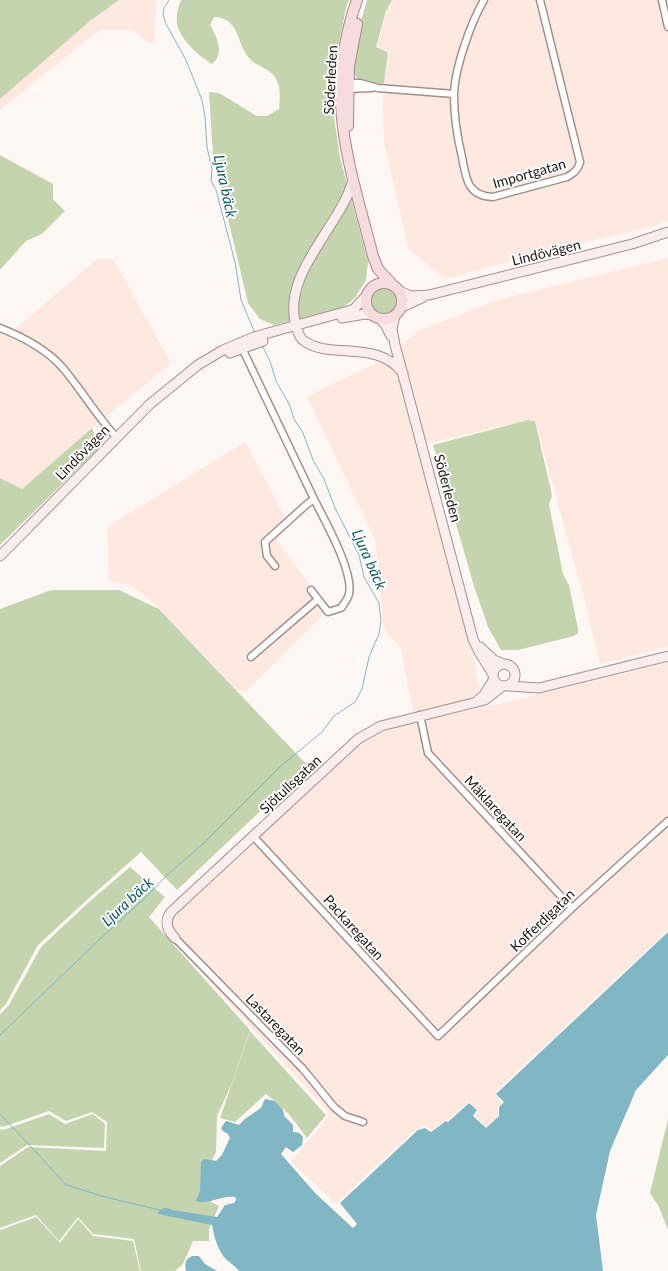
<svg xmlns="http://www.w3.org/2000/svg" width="668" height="1271" viewBox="0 0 668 1271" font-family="Lato,sans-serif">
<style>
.built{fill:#fee8e0}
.green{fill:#c3d4ae}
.water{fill:#81b6c5}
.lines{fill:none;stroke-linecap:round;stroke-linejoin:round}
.stream{stroke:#81b6c5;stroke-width:1}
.street-casing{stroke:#a2918b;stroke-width:9}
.secondary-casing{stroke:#a2918b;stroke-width:11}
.primary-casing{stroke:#a78788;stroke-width:12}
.street{stroke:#fff;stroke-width:6}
.secondary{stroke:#fbedee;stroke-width:9}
.primary{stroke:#f7dcdd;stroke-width:10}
.labels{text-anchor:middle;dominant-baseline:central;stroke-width:4;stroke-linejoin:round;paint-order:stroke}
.street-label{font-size:14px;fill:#1b1512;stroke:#fff}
.water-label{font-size:15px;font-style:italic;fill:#105969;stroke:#fff}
</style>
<rect width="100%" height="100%" fill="#fff7f4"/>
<path class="built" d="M0 0H156L154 42 149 43 133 30H100L0 110Z
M392 0H668V221L630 232 547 251 446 279 409 250 384 143 383 97 389 51 377 47 387 11Z
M668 258V647L600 664 585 602 535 420H528L417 446 473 656 480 688 470 700 413 713 401 649 384 628 375 540 307 396 390 357 418 331 500 299Z
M97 259H113L171 363 92 428 22 489 0 478V333L5 335 14 330Z
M245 442 290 526 276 540 329 609 246 691H238L159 608 132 586 109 581 107 527Z
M668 663V930L494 1093 503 1102 498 1107V1116L486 1127 475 1116 479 1112 469 1101 449 1119 431 1130 427 1126H421L395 1148 336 1204 291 1162 330 1114 160 927 363 742 386 730 423 720 486 707Z"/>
<path class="green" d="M0 0H119L90 21 0 99Z
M181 0H349L346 8 334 68 333 110 340 158 368 261 366 280 354 299 342 308 274 325 260 319 248 303 213 155 209 92 219 93 257 116H267L279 109C280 99 281 88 276 79 272 70 259 67 252 61 235 46 242 18 214 17L210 25C217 37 225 54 212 64 199 56 179 39 177 23 176 15 178 7 181 0Z
M367 0H392L386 11 376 47 388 52 384 84C372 83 356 85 353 70L359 28Z
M0 155 53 184V199L65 211 42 234 26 241 0 270Z
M371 302a13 13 0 1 1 26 0a13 13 0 1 1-26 0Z
M528 420 535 421 552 495 549 505 563 574 569 585 578 629V633L574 636 518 650H501L488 627 474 586 433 445Z
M92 428 100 447 0 545V478L22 489Z
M51 590H119L159 609 308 766 177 890 141 852 88 899 38 945 6 1004 0 1010V609Z
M130 867 165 897 149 917 250 1030 231 1085 217 1116 216 1152 212 1160 216 1161 222 1155 230 1138 228 1134 223 1131 221 1128 226 1121 239 1125 245 1119 261 1108 265 1099 275 1101 266 1094 235 1122 220 1118 250 1031 326 1115 307 1138 288 1113 281 1107 283 1110 284 1116 293 1125V1132L299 1133 303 1137 302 1145 293 1152 286 1147 235 1197 229 1196 210 1201 219 1206 209 1229V1241H193L183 1264 175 1271H141L134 1239 93 1234 78 1217 59 1241 36 1215 0 1228V1166L28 1147 106 1151 107 1122 92 1112 66 1121 49 1111 3 1127 0 1126V1014L9 1005 41 947 89 902Z
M49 1114 65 1124 93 1114 105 1124 104 1148 27 1145 0 1163V1129L3 1130Z
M668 1119V1230L659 1207 650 1193Z
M36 1217 60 1243 78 1219 93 1236 133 1241 140 1271H0V1230Z"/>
<path class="water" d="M668 932V1055L636 1090 610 1151 596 1215 603 1271H239C235 1265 228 1262 224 1257 217 1248 214 1236 212 1225L158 1214V1212C163 1207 166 1207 172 1210L217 1217 225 1205 234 1203 236 1200 235 1197C222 1195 208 1205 196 1201L200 1191 201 1162 204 1159 216 1161 222 1155 230 1138 228 1134 223 1131 221 1128 226 1121 239 1125 245 1119 261 1108 265 1099 274 1101 283 1110 284 1116 293 1125V1132L299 1133 303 1137 302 1145 293 1152 286 1147 281 1154 316 1194 353 1228 357 1224 340 1203 418 1130 425 1128 431 1132 446 1121 448 1122 469 1103 477 1110 473 1116 486 1128 499 1116V1107L504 1102 496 1094Z
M192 1256H199L205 1264 217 1271H186C185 1264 184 1260 192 1256Z"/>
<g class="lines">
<path class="stream" d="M169 0 164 8 163 14 165 22 186 60 202 100 205 117 207 147 212 169 211 181 216 190 235 262 241 300 255 333
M0 1035 99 940 149 894 164 878 206 841 281 766 322 732 334 716 355 702 362 689 369 657 379 634 381 621 379 603 364 577 359 555 335 508 324 479 313 460 303 433 294 419 290 406 276 381 270 361 262 345
M0 1114 37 1153 66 1185 105 1197 160 1210"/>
<g class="street-casing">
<path id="street" d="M484 0C471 22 454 70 454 96 454 117 457 136 462 157 466 178 467 196 493 197L567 177C574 173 578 170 580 162L540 0
M662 0 668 27
M346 83H360L378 88 454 94
M347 89 372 88
M0 328C23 337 45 348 62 367 81 389 96 415 116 437
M242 348 314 499 306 505 265 542 267 556 275 566
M311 590 328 612 341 608C344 604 348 599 349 594 354 572 325 521 314 499
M251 657 317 600
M420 715 428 753 572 908
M254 837 438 1036 572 908 668 821
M175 938 303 1069 334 1107 345 1116 363 1122"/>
</g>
<g class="secondary-casing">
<path id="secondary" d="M353 180C341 226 281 274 296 325 298 331 299 338 304 341 331 360 377 339 403 373
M399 291 411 296 429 295 632 244 668 232
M400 308 422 298
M395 315 392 329 395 345 473 639 479 652 493 674
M342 318 365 314 372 315
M379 318 385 324 391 336
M230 353 263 341
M0 556 150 404 198 365 223 350 254 337 348 311 354 309 366 296
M480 647 494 660 501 663
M493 675a11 11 0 1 1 22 0a11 11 0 1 1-22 0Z
M509 686 539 688 668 656
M478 700 484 695 494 679
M175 938C167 930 164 921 171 912L358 739 381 726 485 700 503 686"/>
</g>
<g class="primary-casing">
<path id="primary" d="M357 0C323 96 349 163 373 256L378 269 392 284
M348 126 349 66 357 24
M366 301a18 18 0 1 1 36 0a18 18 0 1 1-36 0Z"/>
</g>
<use href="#street" class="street"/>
<use href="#secondary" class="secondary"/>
<use href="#primary" class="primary"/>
</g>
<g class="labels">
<g class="street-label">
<text transform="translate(330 80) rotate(-87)">Söderleden</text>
<text transform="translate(529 173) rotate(-16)">Importgatan</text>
<text transform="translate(546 252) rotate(-14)">Lindövägen</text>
<text transform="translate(82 452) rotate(-46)">Lindövägen</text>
<text transform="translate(448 488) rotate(75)">Söderleden</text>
<text transform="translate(290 784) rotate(-43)">Sjötullsgatan</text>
<text transform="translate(496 808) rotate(47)">Mäklaregatan</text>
<text transform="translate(542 920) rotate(-44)">Kofferdigatan</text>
<text transform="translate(354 927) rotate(48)">Packaregatan</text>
<text transform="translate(276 1024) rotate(46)">Lastaregatan</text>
</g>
<g class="water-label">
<text transform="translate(226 186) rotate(78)">Ljura bäck</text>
<text transform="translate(370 559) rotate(66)">Ljura bäck</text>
<text transform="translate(127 901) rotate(-43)">Ljura bäck</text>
</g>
</g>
</svg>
